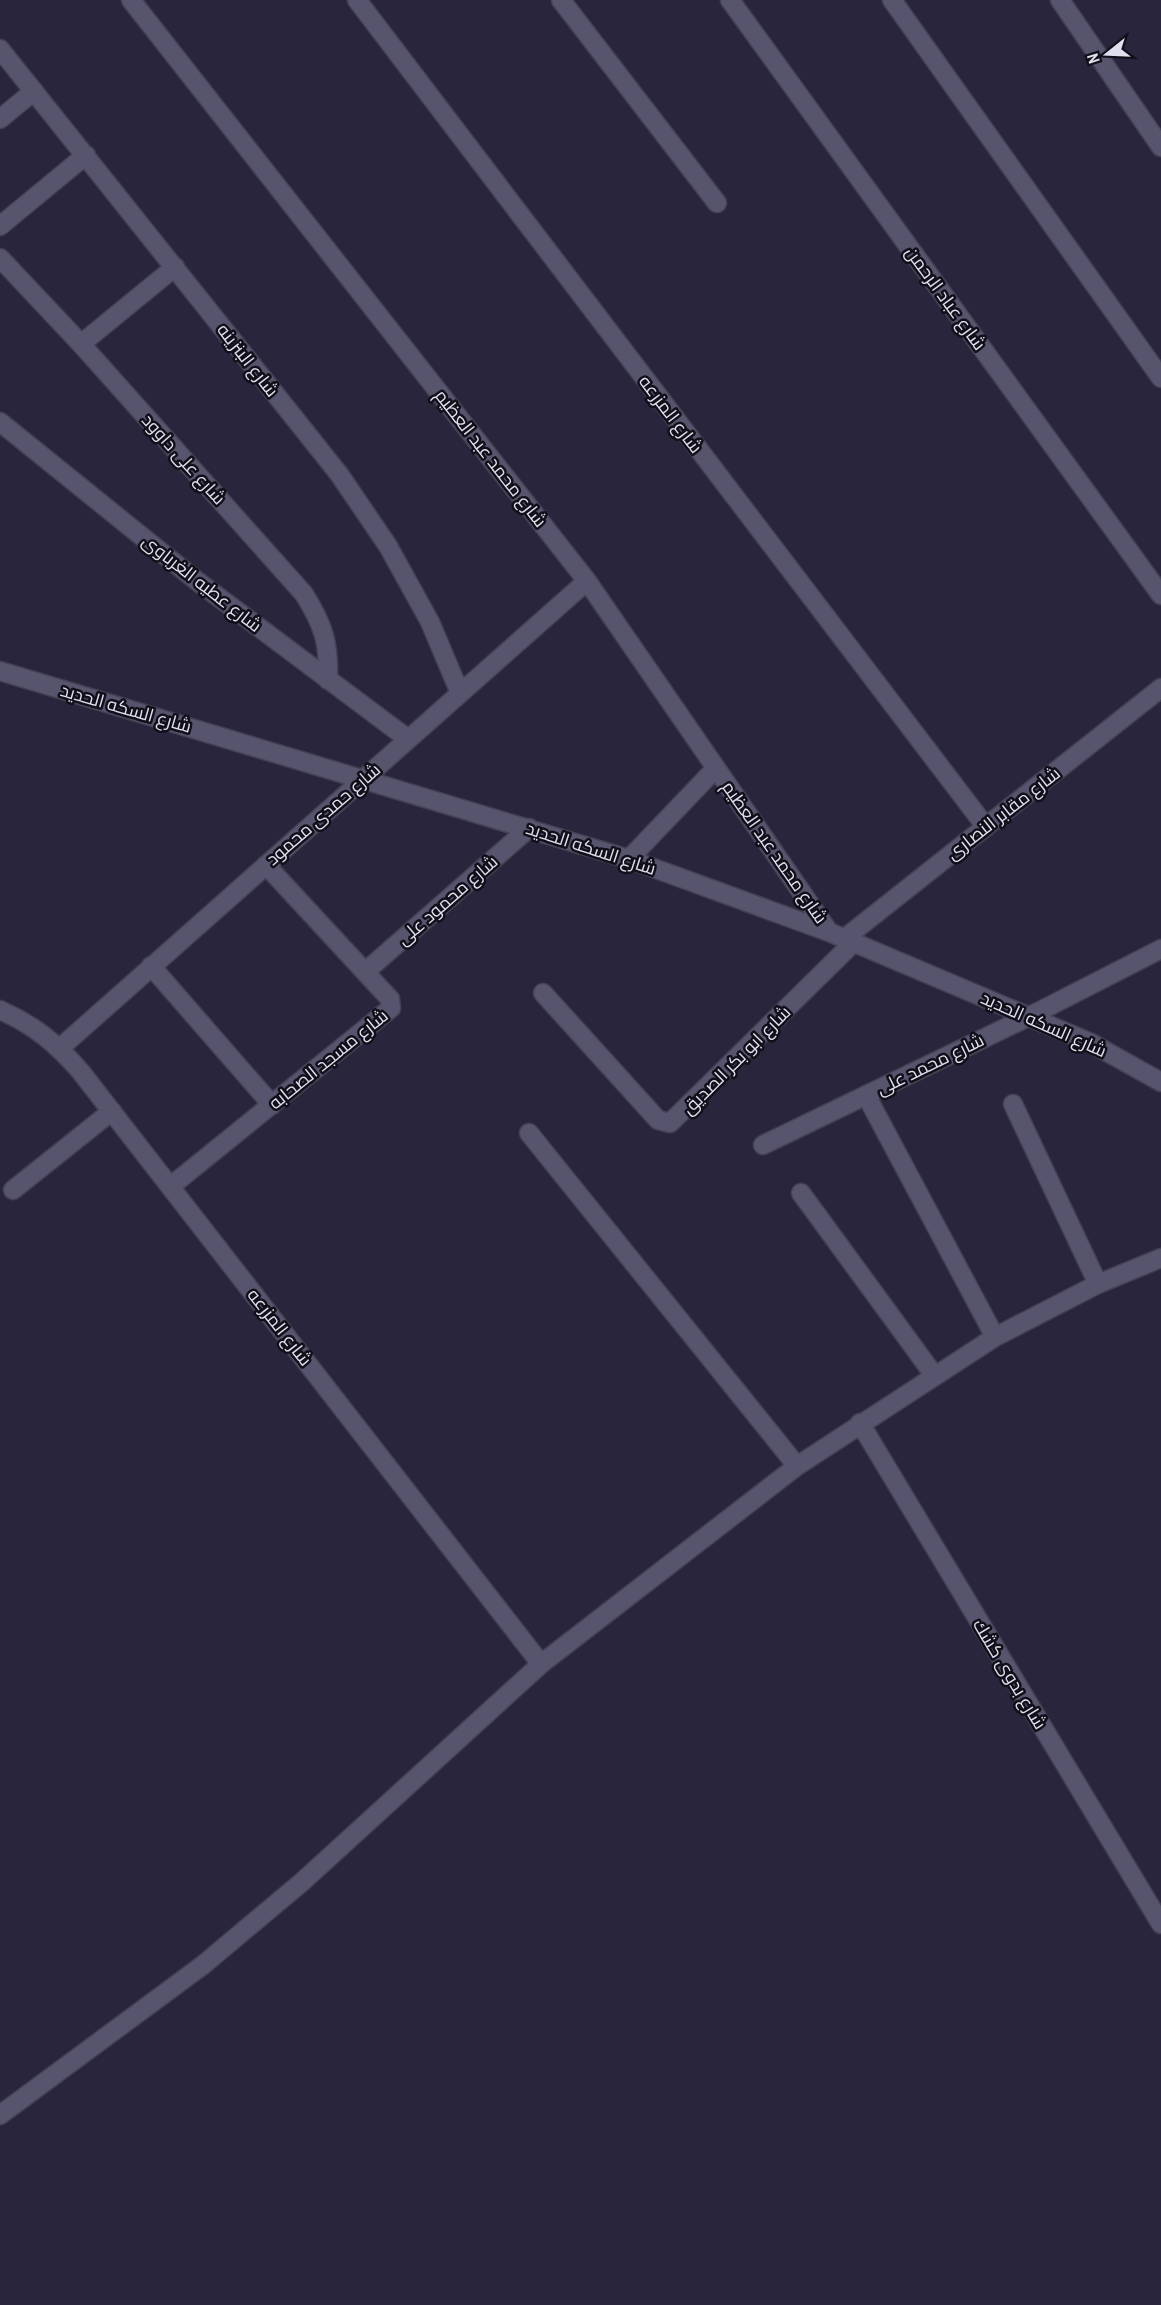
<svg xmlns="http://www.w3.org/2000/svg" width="1161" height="2305" viewBox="0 0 1161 2305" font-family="'Archivo Narrow',Cairo,sans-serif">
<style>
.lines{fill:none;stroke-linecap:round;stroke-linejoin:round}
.street-casing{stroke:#434053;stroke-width:21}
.street{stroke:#57546e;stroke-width:18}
.labels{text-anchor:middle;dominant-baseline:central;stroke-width:5;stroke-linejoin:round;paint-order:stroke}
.street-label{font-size:18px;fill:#e1e0ef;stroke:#11101a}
</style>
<rect width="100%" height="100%" fill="#28253c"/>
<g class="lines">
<g class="street-casing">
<path id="street" d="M131 0 587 581 829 932
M357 0 986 827
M561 0 717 203
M730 0 1161 595
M892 0 1161 378
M1060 0 1161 147
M0 49 339 474 388 546 430 622 460 693
M0 119 34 91
M0 226 86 155
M0 258 81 344 304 594C324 626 329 643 328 680
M81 344 175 267
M0 422 197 581 408 739
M0 671 629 859 829 932 1091 1043 1161 1082
M629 859 716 768
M845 938 1161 688
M151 966 272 1105
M365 972 529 828
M543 993 658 1120 670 1123 854 942
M0 1010C34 1025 57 1044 81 1072L541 1664
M60 1048 587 581
M866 1095 995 1337
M1013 1104 1098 1284
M529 1133 797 1466
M763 1145 1030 1016 1161 949
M171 1186 391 1008 390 999 266 865
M13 1190 112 1111
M801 1193 934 1375
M860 1423 1161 1924
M0 2115 203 1965 302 1882 541 1664 797 1466 995 1337 1098 1284 1161 1258"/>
</g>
<use href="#street" class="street"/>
</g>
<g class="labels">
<g class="street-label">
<text transform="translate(946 298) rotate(54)">شارع عباد الرحمن</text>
<text transform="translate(248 360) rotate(52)">شارع البنزينه</text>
<text transform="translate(671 414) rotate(53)">شارع المزرعه</text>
<text transform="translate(491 458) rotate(52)">شارع محمد عبد العظيم</text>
<text transform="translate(184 459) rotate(48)">شارع على داوود</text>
<text transform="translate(202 583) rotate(38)">شارع عطيه الغرباوى</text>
<text transform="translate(126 708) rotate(16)">شارع السكه الحديد</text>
<text transform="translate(1003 813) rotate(-38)">شارع مقابر النصارى</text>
<text transform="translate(323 814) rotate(-41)">شارع حمدى محمود</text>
<text transform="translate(591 848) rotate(18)">شارع السكه الحديد</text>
<text transform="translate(775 852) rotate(55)">شارع محمد عبد العظيم</text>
<text transform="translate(447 900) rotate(-41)">شارع محمود على</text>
<text transform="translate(1044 1024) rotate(24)">شارع السكه الحديد</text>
<text transform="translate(328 1059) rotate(-39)">شارع مسجد الصحابه</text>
<text transform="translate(736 1060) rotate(-45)">شارع ابو بكر الصديق</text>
<text transform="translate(930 1064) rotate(-26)">شارع محمد على</text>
<text transform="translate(280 1327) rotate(52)">شارع المزرعه</text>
<text transform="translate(1010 1674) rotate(59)">شارع بدوى كشك</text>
</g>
</g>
<g transform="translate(1107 54) rotate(252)" stroke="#11101a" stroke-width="4.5" paint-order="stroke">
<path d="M0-4.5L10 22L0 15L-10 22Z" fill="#e1e0ef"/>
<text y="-9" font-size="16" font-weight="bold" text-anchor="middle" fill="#e1e0ef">N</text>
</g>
</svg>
